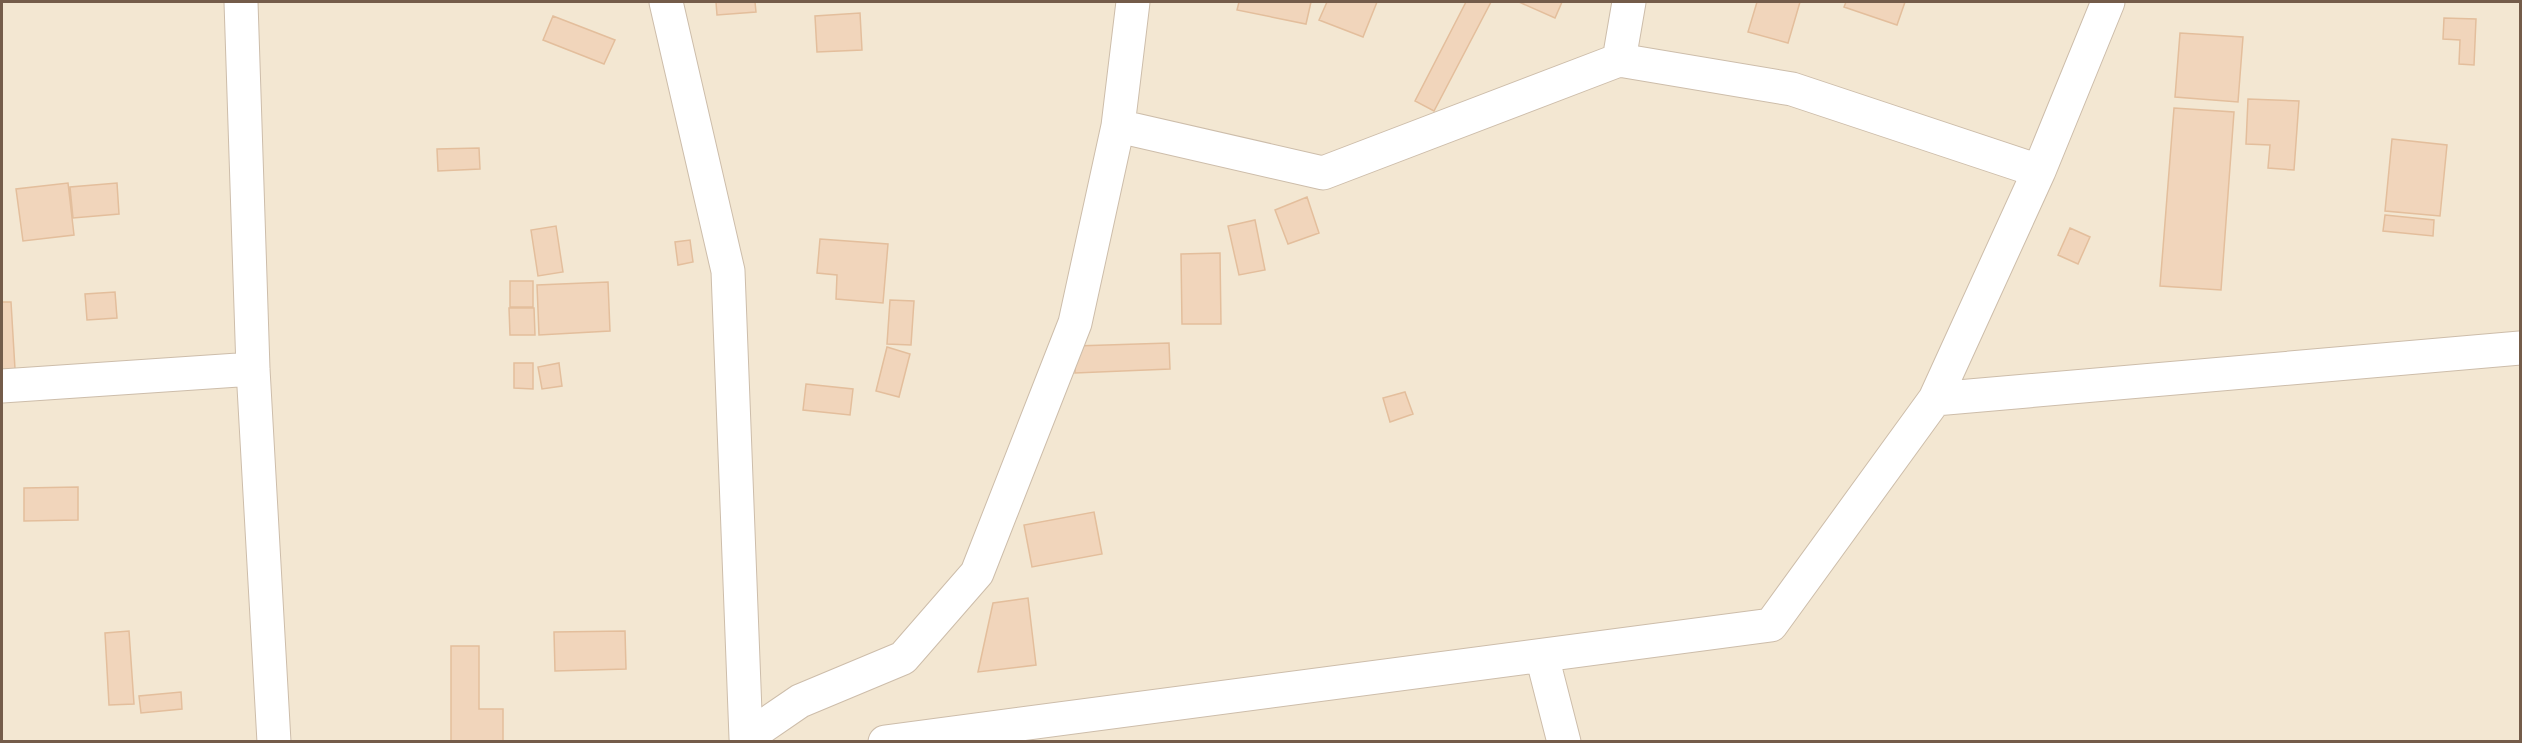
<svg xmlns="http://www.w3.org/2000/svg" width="2522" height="743" viewBox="0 0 2522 743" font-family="'Fira Sans Condensed',sans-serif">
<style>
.residential{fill:#f3e7d2}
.building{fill:#f1d5bb;stroke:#e3be9c;stroke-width:1.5}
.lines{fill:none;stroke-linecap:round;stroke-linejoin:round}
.minor-casing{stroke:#cdbdaa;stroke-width:35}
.minor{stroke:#fff;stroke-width:33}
</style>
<rect width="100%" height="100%" fill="#fcf5e3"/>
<path class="residential" d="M2 2H2520V741H2Z"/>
<path class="building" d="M716 2H755L756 12 717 15Z
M1239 2H1311L1306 24 1237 10Z
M1327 2H1377L1363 37 1319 20Z
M1466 2H1491L1434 111 1415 101Z
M1519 2H1562L1555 18Z
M1757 2H1800L1788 43 1748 32Z
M1846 2H1905L1897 25 1844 7Z
M860 13 862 50 817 52 815 16Z
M553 16 615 40 604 64 543 40Z
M2444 18 2476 19 2474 65 2459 64 2460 40 2443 39Z
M2180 33 2243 37 2238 102 2175 97Z
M2248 99 2299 101 2294 170 2268 168 2270 145 2246 144Z
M2174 108 2234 112 2221 290 2160 286Z
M2392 139 2447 145 2440 216 2385 211Z
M479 148 480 169 438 171 437 149Z
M68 183 74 235 23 241 16 189Z
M117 183 119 214 73 218 70 187Z
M1307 197 1319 233 1288 244 1275 210Z
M2385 215 2434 220 2433 236 2383 231Z
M1255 220 1265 270 1239 275 1228 226Z
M556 226 563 272 538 276 531 230Z
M2070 228 2090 237 2078 264 2058 255Z
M820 239 888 244 883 303 836 299 837 275 817 273Z
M690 240 693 262 678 265 675 242Z
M1220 253 1221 324H1182L1181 254Z
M510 281H533V307H510Z
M608 282 610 331 539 335 537 285Z
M115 292 117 318 87 320 85 294Z
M890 300 914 301 911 345 887 344Z
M2 302H11L15 369 2 370Z
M509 308H534L535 335H510Z
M1169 343 1170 369 1075 373V346Z
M887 347 910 354 899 397 876 391Z
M514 363H533V389L514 388Z
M559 363 562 386 542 389 538 367Z
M806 384 853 389 850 415 803 410Z
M1405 392 1413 414 1390 422 1383 398Z
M78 487V520L24 521V488Z
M1094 512 1102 554 1032 567 1024 525Z
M1028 598 1036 665 978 672 993 603Z
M129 631 134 704 109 705 105 633Z
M625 631 626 669 555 671 554 632Z
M451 646H479V709H503V742H451Z
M181 692 182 709 141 713 139 696Z"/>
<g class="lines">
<g class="minor-casing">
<path id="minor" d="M241 2 253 369 274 742
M666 2 728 271 746 738
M1619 60 1629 2
M1118 126 1323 173 1619 60 1792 89 2039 171
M2 386 253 369
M1935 399 2520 348
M1542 656 1564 742
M747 742 746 738 800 701 903 658 977 573 1075 323 1118 126 1133 2
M885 742 1771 625 1935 399 2039 171 2108 2"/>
</g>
<use href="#minor" class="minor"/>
</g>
<rect width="2522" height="743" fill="none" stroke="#745c4a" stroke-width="6"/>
</svg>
